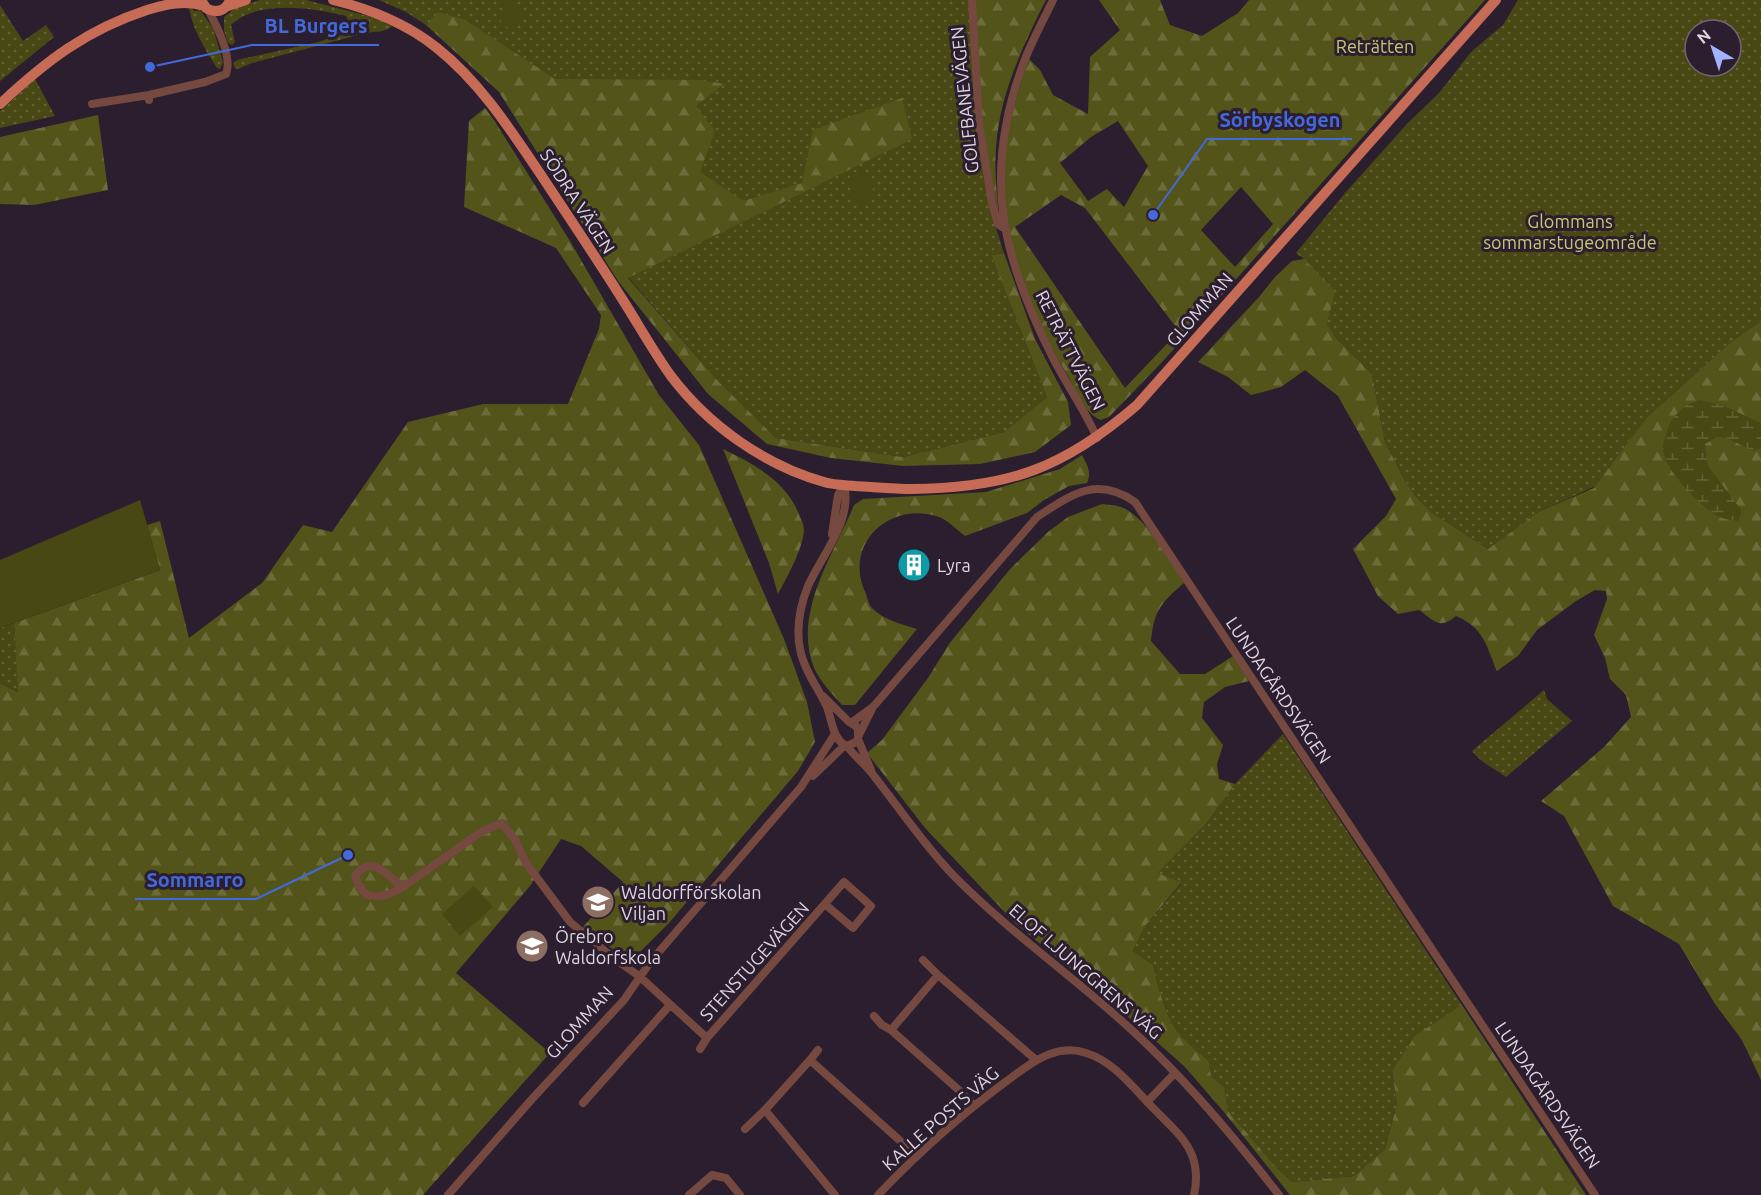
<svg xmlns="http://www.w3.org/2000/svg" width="1761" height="1195" viewBox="0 0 1761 1195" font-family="Ubuntu,sans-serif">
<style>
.grass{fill:url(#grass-dots);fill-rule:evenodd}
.forest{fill:url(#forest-firs);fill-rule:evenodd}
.wetland{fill:url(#wetland-marsh)}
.pitch{fill:#484814}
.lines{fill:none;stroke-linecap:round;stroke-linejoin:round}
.minor{stroke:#75493f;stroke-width:8}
.major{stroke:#c56b56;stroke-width:10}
.labels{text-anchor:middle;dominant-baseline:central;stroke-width:6;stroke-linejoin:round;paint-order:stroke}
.park-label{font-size:18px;fill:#c6c872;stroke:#2b1e2f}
.street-label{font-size:18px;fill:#ded5e1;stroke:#2b1e2f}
.poi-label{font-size:18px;fill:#ded5e1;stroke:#2b1e2f;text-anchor:start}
.leader{fill:none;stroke:#4469da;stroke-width:2}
.callout-dot{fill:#4469da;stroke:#2b1e2f;stroke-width:2}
.callout-label{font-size:20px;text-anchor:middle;font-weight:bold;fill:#4469da;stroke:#2b1e2f;stroke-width:6;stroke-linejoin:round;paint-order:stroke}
</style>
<defs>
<pattern id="grass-dots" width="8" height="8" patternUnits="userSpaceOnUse" patternTransform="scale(1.5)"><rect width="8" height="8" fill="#484814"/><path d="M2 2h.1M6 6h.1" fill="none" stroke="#626236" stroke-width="1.8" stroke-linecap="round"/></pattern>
<pattern id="forest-firs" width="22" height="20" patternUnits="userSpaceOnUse" patternTransform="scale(1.5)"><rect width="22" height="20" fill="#535419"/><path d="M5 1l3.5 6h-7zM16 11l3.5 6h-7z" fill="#6b6c3a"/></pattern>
<pattern id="wetland-marsh" width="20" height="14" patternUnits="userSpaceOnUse" patternTransform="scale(1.5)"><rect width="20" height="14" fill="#484814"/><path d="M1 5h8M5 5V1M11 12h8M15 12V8" fill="none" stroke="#626236"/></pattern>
</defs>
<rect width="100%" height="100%" fill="#2b1e2f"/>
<path class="grass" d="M260 0H306L372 17 392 26C385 33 375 31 366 33 328 43 290 53 252 63L238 69 235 68 233 63 237 60 314 43 345 34 351 27 346 16C311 7 257 0 231 25L235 42 232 45 228 43 224 30V17L235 8Z
M379 0H975L990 209 1004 253 991 255 1047 397 1004 432 903 457 776 438 719 382 628 277 504 86 439 13 426 25 406 12Z
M1518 0H1761V321L1732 341 1646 418 1596 486 1538 512 1488 549 1431 512 1417 498 1404 479 1385 442 1372 374 1335 337 1327 323 1304 259 1296 253 1345 193 1407 124 1440 92 1471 52 1503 25ZM1695 30H1731V66H1695Z
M0 5 23 41 46 25 54 37 0 81Z
M189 5 194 11 200 10 213 28 223 62 220 69 217 68C205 49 191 28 189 5Z
M35 79 55 116 0 128V111Z
M14 623 19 692 0 683V628Z
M1544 690 1547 699 1572 721 1506 777C1494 768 1482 764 1472 751Z
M1283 734 1462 1005 1450 1014 1392 1071 1397 1104 1385 1149 1354 1176 1292 1182 1276 1167 1228 1111 1224 1087 1211 1076 1209 1061C1200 1053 1189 1045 1181 1036 1166 1019 1158 987 1153 965L1133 951 1145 926 1181 884 1158 873 1206 824 1235 784Z"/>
<path class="forest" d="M975 0H1046C1023 45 999 96 996 148 994 171 997 194 999 217L980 124Z
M1099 0H1160L1170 25 1202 36 1238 13 1249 0H1485L1164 360 1109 417 1101 420C1084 414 1075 387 1066 373 1035 319 1010 260 1004 198 1000 155 1014 99 1029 59L1040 70 1053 95 1088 114 1090 57 1120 30ZM1118 121 1148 166 1124 207 1107 189 1088 201 1060 163 1091 137ZM1241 187 1273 224 1235 267 1201 230ZM1061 195 1085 208 1179 331 1125 388 1015 227Z
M438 12 465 20 555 79 700 80 724 84 696 106 715 131 700 172 743 201 802 183 813 130 902 98 912 139 628 278 719 382 776 438 903 457 1004 432 1047 397 991 255 1004 253 1035 339 1068 402 1071 425 1035 452 980 464 903 466 831 458 767 444 708 394 618 281 499 92 426 25Z
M485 108 494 120 570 241 659 395 699 445 784 639 807 702 815 742 798 771 669 923 630 962 583 927 623 882 581 846 561 839 530 886 456 973 550 1053 423 1195H0V683L18 692 14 623 160 570 147 525 160 521 189 638 262 583 303 525 332 532 408 422 483 404H568L599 329 601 315 556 248 464 207 469 121Z
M98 115 108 190 34 205 0 204V137Z
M1304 259 1335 291 1327 323 1335 337 1372 374 1385 442 1404 479 1417 498 1431 512 1488 549 1538 512 1594 488 1646 418 1732 341 1761 321V1080L1742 1040 1715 1004 1679 944 1613 906 1564 816 1541 801 1604 747 1631 717 1626 695 1610 679 1605 658 1594 635 1607 599 1606 591 1595 590 1576 601 1537 630 1518 656 1497 671C1486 645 1484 628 1456 616 1439 630 1435 621 1419 610L1398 614 1378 596 1353 549 1386 516 1396 499 1338 396 1305 370 1281 387 1251 395 1228 377 1198 362 1259 297 1275 277 1292 261Z
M723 449C754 464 788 482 800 517 802 521 804 526 804 530 803 549 787 577 778 594L769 563Z
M1082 455C1087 465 1092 472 1087 483L1069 486 1044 500 1027 513 965 536C957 530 948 520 939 517 889 500 842 545 866 594 867 598 869 604 871 607 883 620 901 624 917 629L855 705H842C832 694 820 681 814 668 792 613 834 554 854 505L863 499 986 492 1060 469Z
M1102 504C1108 505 1115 505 1121 507 1146 516 1170 561 1184 583 1161 603 1154 610 1151 641L1180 674H1205L1233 656 1249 681 1225 687 1204 702 1202 718 1223 745 1217 764 1219 779 1235 784 1206 824 1158 873 1181 883 1145 926 1133 951 1153 965C1158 987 1166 1019 1181 1036 1189 1045 1200 1053 1209 1061L1211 1076 1224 1087 1228 1111 1276 1167 1292 1182 1354 1176 1385 1149 1397 1104 1392 1071 1415 1036 1462 1005 1586 1195H1290L1224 1112 1184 1066 1124 1013 1015 923 925 828 867 753 882 740 928 678 949 644 1011 568 1049 531 1068 517Z"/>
<path class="wetland" d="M1699 400 1722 405 1761 423V448L1753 451 1727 438 1717 437 1705 444 1708 466 1742 511 1738 521C1732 520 1724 519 1719 517 1702 508 1664 470 1663 450 1662 444 1666 437 1667 431 1672 415 1683 405 1699 400Z"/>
<path class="pitch" d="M507 2 520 4 525 11 523 18 517 27 509 29 501 22 502 5Z
M857 173 866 175 872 184 874 197 865 204 858 202 847 184 850 176Z
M140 500 160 570 0 628V560Z
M474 886 493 907 460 936 442 914Z"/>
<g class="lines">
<path class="minor" d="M972 0 979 124 992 203 998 224 1002 227
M1053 0C1042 23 1029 46 1021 70 983 177 1002 256 1051 354 1065 383 1084 408 1097 438
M149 95 205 82 226 74C233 56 216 24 207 8
M92 104 149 95V100
M844 485C853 520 822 555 808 586 800 606 796 628 800 649 804 670 818 688 827 707 832 720 833 741 847 746L856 742 858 739
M832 534 838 495 844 485
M823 696 849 722 856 726 858 730V739L871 770
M851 723 873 707 1037 517C1071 495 1096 475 1135 502L1595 1195
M859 735 873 707
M847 746C855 757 866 765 874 776 900 809 924 845 953 875 1010 933 1076 978 1135 1033 1188 1082 1235 1138 1279 1195
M813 776 845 745
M403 887C383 899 364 904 355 876 372 852 388 877 403 887L481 832 502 823 515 840 526 863 570 922 612 957 639 976 707 1038 844 882 871 906 853 928 826 905
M923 960 938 975
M874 1016 882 1025 891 1030
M700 1049 707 1038
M810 1060 818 1050
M1147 1102 1175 1073
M583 1103 670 1005
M974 1106 961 1092 891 1030 938 975 1036 1060
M745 1129 765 1110
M448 1195 532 1099 624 1000 651 961 801 787 835 734
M689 1195 712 1175 726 1178 740 1195
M835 1195 765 1110 810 1060 916 1155
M878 1195C917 1154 958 1117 1004 1083 1018 1073 1033 1060 1050 1054 1061 1050 1074 1049 1086 1053 1114 1061 1135 1090 1155 1110 1182 1137 1203 1154 1194 1195"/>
<path class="major" d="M201 0 206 8C216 14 226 11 230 0
M333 0C370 9 407 24 437 48 481 83 512 132 543 178 571 220 599 262 626 305 641 329 655 354 671 376 708 425 764 465 824 482 834 485 844 485 855 486 874 487 893 489 912 489 1009 488 1064 468 1137 405L1496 0
M228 6 246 0
M0 104C46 61 86 30 147 10 166 4 185 0 205 6"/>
</g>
<defs>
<g id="building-disc" transform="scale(1.725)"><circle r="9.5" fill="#0f9aa8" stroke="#2b1e2f"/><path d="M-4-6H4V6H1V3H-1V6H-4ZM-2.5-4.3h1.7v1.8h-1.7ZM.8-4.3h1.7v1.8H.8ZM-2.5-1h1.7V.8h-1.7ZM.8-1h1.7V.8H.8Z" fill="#fff"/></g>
<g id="school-disc" transform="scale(1.725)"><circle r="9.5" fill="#8d6e63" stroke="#2b1e2f"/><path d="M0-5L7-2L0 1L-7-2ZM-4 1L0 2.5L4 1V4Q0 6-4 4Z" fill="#fff"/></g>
</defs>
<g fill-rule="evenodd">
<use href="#building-disc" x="914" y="565"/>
<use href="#school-disc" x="598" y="902"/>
<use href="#school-disc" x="532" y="946"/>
</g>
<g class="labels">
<g class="park-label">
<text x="1375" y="46">Reträtten</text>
<text x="1570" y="221">Glommans<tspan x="1570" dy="21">sommarstugeområde</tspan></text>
</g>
<g class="street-label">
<text transform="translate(964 100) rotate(-96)">GOLFBANEVÄGEN</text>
<text transform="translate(578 201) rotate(57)">SÖDRA VÄGEN</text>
<text transform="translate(1199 309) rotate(-49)">GLOMMAN</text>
<text transform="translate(1071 350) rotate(63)">RETRÄTTVÄGEN</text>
<text transform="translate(1279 690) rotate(56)">LUNDAGÅRDSVÄGEN</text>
<text transform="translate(754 961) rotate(-48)">STENSTUGEVÄGEN</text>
<text transform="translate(1086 971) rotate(41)">ELOF LJUNGGRENS VÄG</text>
<text transform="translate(579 1022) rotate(-48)">GLOMMAN</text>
<text transform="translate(1548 1095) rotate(56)">LUNDAGÅRDSVÄGEN</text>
<text transform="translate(940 1118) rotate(-41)">KALLE POSTS VÄG</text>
</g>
<g class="poi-label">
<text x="937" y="565">Lyra</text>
<text x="621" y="892">Waldorfförskolan<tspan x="621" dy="21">Viljan</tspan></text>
<text x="555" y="936">Örebro<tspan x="555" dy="21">Waldorfskola</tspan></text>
</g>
</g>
<path class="leader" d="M150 67L252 45H379M1153 215L1207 139H1352M348 855L256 899H135"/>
<g class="callout-dot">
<circle cx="150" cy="67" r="6"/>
<circle cx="1153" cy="215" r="6"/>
<circle cx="348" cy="855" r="6"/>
</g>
<g class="callout-label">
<text x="316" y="33">BL Burgers</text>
<text x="1280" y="127">Sörbyskogen</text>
<text x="195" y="887">Sommarro</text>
</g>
<g transform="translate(1713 48) rotate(321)"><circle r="28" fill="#2b1e2f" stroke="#736776" stroke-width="1.5"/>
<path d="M0-4.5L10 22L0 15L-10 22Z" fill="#a1b3fd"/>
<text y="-9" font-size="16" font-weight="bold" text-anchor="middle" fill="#ded5e1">N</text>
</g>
</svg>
